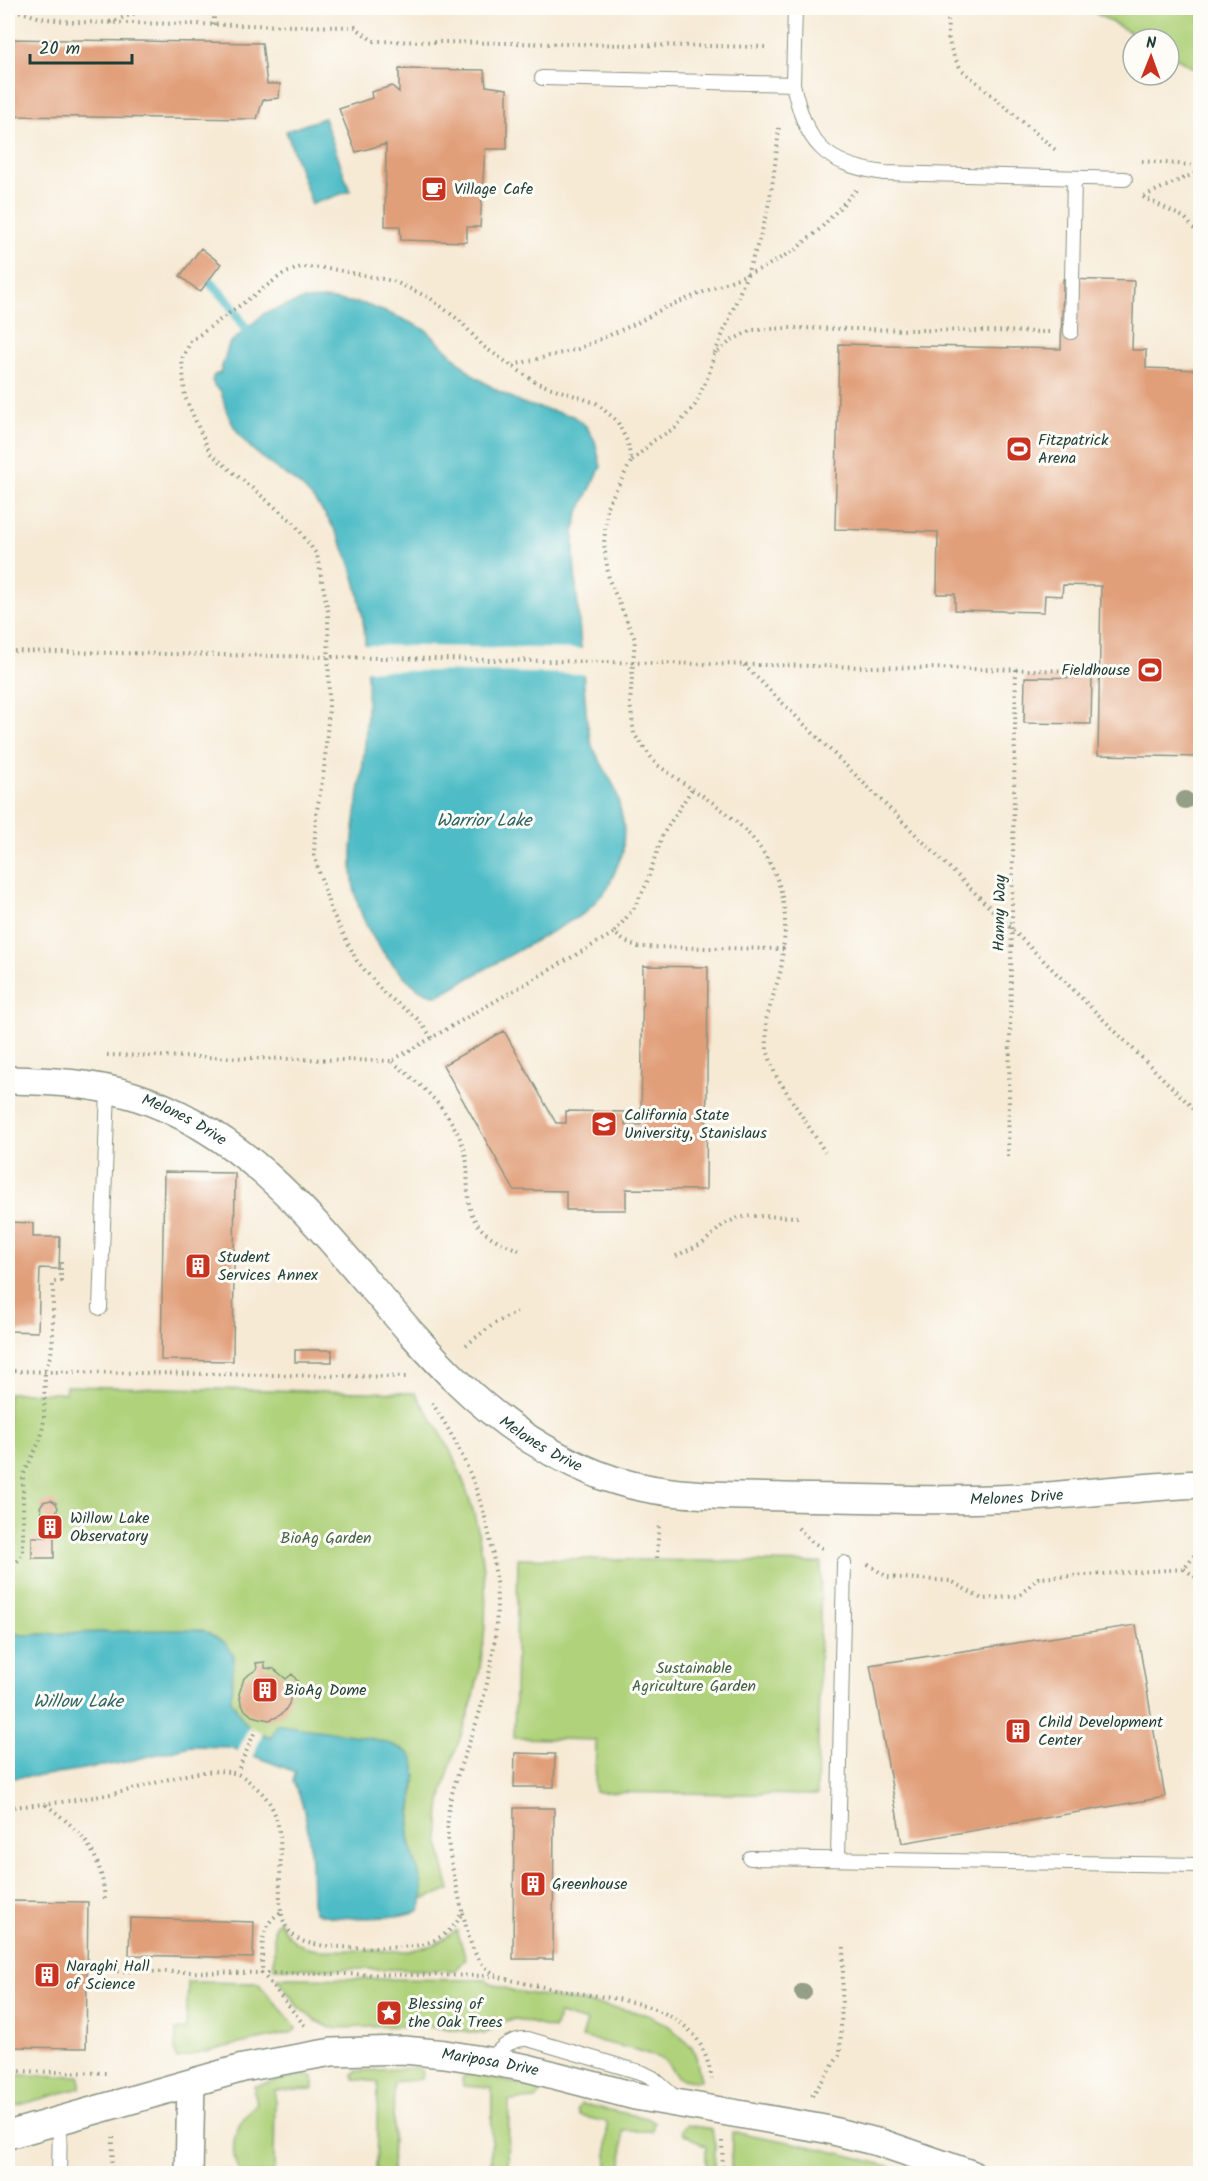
<svg xmlns="http://www.w3.org/2000/svg" width="1208" height="2181" viewBox="0 0 1208 2181" font-family="Kalam,sans-serif">
<style>
.green{fill:#afd27a;stroke:#678857;stroke-width:1.5}
.water{fill:#4ebcc6;stroke:#367c7d;stroke-width:1.5}
.pier{fill:#f6ead5}
.lines{fill:none;stroke-linecap:round;stroke-linejoin:round}
.stream{stroke:#4ebcc6;stroke-width:10}
.building{fill:#e19f79}
.service-casing{stroke:#8a9484;stroke-width:16}
.minor-casing{stroke:#8a9484;stroke-width:30}
.path{stroke:#8a9484;stroke-width:4;stroke-dasharray:1.5 4.5;stroke-linecap:butt}
.service{stroke:#fff;stroke-width:14}
.minor{stroke:#fff;stroke-width:27}
.tree{fill:#949f86}
.labels{text-anchor:middle;dominant-baseline:central;stroke-width:6;stroke-linejoin:round;paint-order:stroke}
.poi-label{font-size:16px;fill:#1f3d34;stroke:#fdfcf7;text-anchor:start}
.street-label{font-size:16px;fill:#1f3d34;stroke:#fdfcf7}
.park-label{font-size:16px;fill:#436246;stroke:#fdfcf7}
.water-label{font-size:18px;font-style:italic;fill:#2d6360;stroke:#fdfcf7}
</style>
<rect width="100%" height="100%" fill="#fdfcf7"/>
<filter id="ink" filterUnits="userSpaceOnUse"><feTurbulence type="fractalNoise" baseFrequency=".0167" numOctaves="2"/><feDisplacementMap in="SourceGraphic" scale="12" xChannelSelector="R" yChannelSelector="G"/><feConvolveMatrix kernelMatrix="1 2 1 2 8 2 1 2 1" color-interpolation-filters="sRGB"/></filter>
<filter id="wash" filterUnits="userSpaceOnUse"><feTurbulence type="fractalNoise" baseFrequency=".008" numOctaves="4" result="noise"/><feDisplacementMap in="SourceGraphic" scale="24" xChannelSelector="R" yChannelSelector="G"/><feGaussianBlur stdDeviation="1.35" result="paint"/><feColorMatrix in="noise" values="0 0 0 0 0 0 0 0 0 0 0 0 0 0 0 0 0 1.4 0 .05"/><feComposite in="paint" operator="in"/></filter>
<g filter="url(#wash)">
<rect width="100%" height="100%" fill="#f6ead5"/>
<path class="green" d="M1086 8H1200V72L1169 54V39H1142Z
M66 1386 415 1393C424 1408 436 1423 444 1439 486 1517 496 1605 475 1691 464 1736 439 1780 439 1827 438 1849 445 1870 450 1890L422 1899 409 1835 416 1776 403 1749C362 1735 319 1734 277 1725L271 1738C254 1733 235 1719 231 1700 229 1687 233 1669 234 1656L156 1630 23 1635 8 1632V1393H65Z
M518 1558 821 1563 817 1795 595 1792 596 1740 514 1738Z
M279 1920C286 1938 299 1947 317 1950L409 1951 436 1944 457 1930 466 1959 456 1970 274 1968V1928Z
M277 1978 486 1980 495 1985 514 1991 617 2008 648 2015 669 2026 692 2047 696 2057 701 2081C664 2081 680 2068 659 2058 636 2048 607 2044 582 2037L587 2022 559 2014 554 2029 516 2019 505 2021 484 2034 444 2028 406 2026 331 2028 313 2019 298 2007Z
M188 1982 258 1983 293 2023 296 2029 291 2033 234 2045 177 2059 175 2051 176 2030H186Z
M417 2068 423 2072 422 2079 394 2082 392 2173H376L378 2082 354 2079 353 2074 357 2071Z
M469 2073 532 2087 540 2093 535 2099 509 2101 508 2173H491L492 2088 463 2086 462 2078Z
M8 2075 80 2076V2088L8 2108Z
M303 2075 313 2077V2089L275 2090 274 2173H240C226 2147 236 2122 257 2103L253 2092 255 2090 254 2086Z
M581 2104 647 2118 654 2122 652 2131H623L622 2173H607V2122L580 2116 578 2110Z
M686 2125 712 2129 715 2146 714 2173H706V2147L683 2133 682 2129Z
M732 2132C793 2141 852 2155 912 2173H731Z"/>
<path class="water" d="M324 118 350 191 312 204 286 131Z
M326 299 364 304 396 316 426 330 474 376 498 391 524 404 573 416 586 426 595 441 601 467 578 514 574 533V559L587 722 592 746 616 790 624 826 623 852 608 888 585 913 439 995C422 996 409 981 398 970 326 892 358 834 365 743 368 709 368 673 365 639 360 581 344 529 303 488 295 480 285 475 277 469 246 447 229 429 221 391L215 387 212 381 214 375 220 373 229 344 265 313 303 300Z
M156 1630H203L225 1643 234 1656 231 1700 245 1723 253 1731 271 1738 277 1724C303 1731 406 1734 414 1761 419 1779 409 1814 409 1834 410 1858 430 1886 420 1910 401 1919 334 1921 315 1912L312 1903C311 1862 312 1818 293 1781L296 1772 230 1747 191 1746 121 1763 40 1776 8 1778V1632L23 1635Z"/>
<path class="pier" d="M362 645 584 649 586 674 363 670Z
M249 1726 263 1733 252 1758 237 1753Z"/>
<g class="lines">
<path class="stream" d="M210 282 230 304 245 328"/>
</g>
<g id="blocks">
<path class="building" d="M8 39 262 43 267 84H280L279 98 263 100 257 119 8 116Z
M399 69 484 70 486 86 507 89V149H485L480 227H467V242L401 240 400 226H385L386 144 356 152 339 109 372 98 371 92 392 86 399 92Z
M201 248 221 264 200 292 180 276Z
M1063 279 1134 281 1132 350H1146V368L1200 370V757L1098 755 1101 586 1063 585 1062 596 1045 595 1044 612 955 610V594H937L938 532 835 529 839 344 1061 349Z
M1025 677 1092 678 1091 724 1024 723Z
M643 966 708 967 706 1190 626 1189V1210H566V1191L514 1190 443 1065 504 1031 556 1123H566V1111L626 1112 625 1125H641Z
M164 1172 235 1173 233 1361 161 1360Z
M8 1222 33 1223V1237H60L59 1269 40 1268 38 1332 8 1331Z
M295 1350H332V1362H295Z
M51 1500 56 1503 58 1508 54 1516V1558H32V1537H47V1517L43 1515 40 1507 43 1502Z
M1136 1625 1165 1797 902 1843 870 1665Z
M265 1662V1668L274 1669 286 1679 292 1674 298 1682 290 1687 291 1695 289 1704 284 1712 277 1717 269 1720 252 1716 245 1710 241 1703 239 1694 244 1678 257 1669 256 1663Z
M515 1753 555 1754 554 1787H514Z
M514 1808H554L553 1959H513Z
M8 1901 88 1902 86 2048 8 2047Z
M130 1918 254 1922 253 1958 129 1955Z"/>
</g>
</g>
<g filter="url(#ink)">
<use href="#blocks" fill-opacity="0" stroke="#8a9484" stroke-width="1.5"/>
<g class="lines">
<g class="service-casing">
<path id="service" d="M542 78 793 84 795 8
M793 84C806 143 823 164 884 173L1125 179
M1071 332 1074 178
M100 1308 108 1089
M750 1858 1200 1865
M838 1859 844 1563
M488 2061C500 2050 509 2038 528 2039L643 2073 653 2078 677 2099
M59 2174 60 2121"/>
</g>
<g class="minor-casing">
<g id="minor">
<path id="s1" d="M8 1080C50 1081 93 1083 134 1096 279 1142 355 1283 458 1382 499 1422 545 1453 597 1474 656 1498 722 1495 784 1497 862 1498 941 1502 1019 1498 1080 1494 1140 1487 1200 1484"/>
<path id="s2" d="M8 2135 243 2068 332 2052 404 2050 445 2054 488 2061 527 2068 635 2096 825 2129 881 2143 971 2174"/>
<path d="M189 2174 191 2084"/>
</g>
</g>
<path class="path" d="M8 8 41 18 72 22 355 27 373 41 769 47
M950 8C945 32 948 48 961 69L1058 152
M110 22 150 8
M214 25V8
M1142 161 1200 166
M1144 196 1200 171
M1143 197 1185 218 1200 236
M715 353C732 311 751 268 764 224 772 193 776 160 779 128
M513 365 578 349 637 323 664 308 765 267 796 249 820 229 856 190
M632 461 653 441 675 428 695 405 709 374 714 355 732 340 752 330 789 328 1049 332
M8 651 1088 671
M744 665 1200 1115
M692 789C752 826 795 873 783 949
M432 1038 418 1019 385 994 357 961 330 908 314 855 316 816 324 770 329 708 328 611 317 555 294 523 210 453 185 397 182 359 191 341 283 274 301 267 327 268 393 281 430 298 460 321 484 347 537 383 596 403 617 421 628 443 631 462 607 506 604 544 609 580 635 639 630 703 634 734 656 764 692 789 663 834 646 885 634 908 614 933
M107 1055 391 1061
M1008 1157 1016 669
M519 1250C490 1239 469 1228 468 1193 467 1180 468 1165 465 1152 454 1114 422 1084 391 1061L614 933 623 940 638 947 783 949 781 970 766 1020 767 1050 775 1074 825 1152
M676 1256 703 1243 724 1224 738 1218 750 1216 802 1217
M466 1345 494 1324 517 1312
M8 1371 409 1377
M798 1528 811 1541 825 1550
M657 1558 659 1522
M868 1564 887 1577 951 1581 982 1599 1019 1596 1038 1578 1184 1569 1200 1548
M8 1569 20 1559 23 1552V1476L41 1438 44 1420 45 1371 51 1354 53 1335V1282L61 1281V1259
M1184 1569 1200 1580
M239 1768 256 1729
M46 1805C84 1833 103 1855 105 1903
M8 1807C44 1805 80 1800 116 1793 150 1787 203 1763 237 1774 245 1777 252 1784 259 1790 305 1833 256 1917 300 1940 319 1950 390 1948 413 1946 434 1944 456 1931 462 1911 456 1880 445 1848 448 1816 451 1782 472 1741 481 1707 488 1681 494 1654 496 1627 502 1548 476 1468 432 1403
M280 1913C258 1926 263 1951 262 1973L305 2026
M463 1913C469 1939 472 1960 496 1975
M105 1971 496 1976C523 1984 550 1988 577 1993 617 1999 662 2002 692 2033 703 2044 709 2064 712 2079
M8 2071 106 2073
M812 2096 840 2054 844 1943
M722 2141 723 2174
M112 2174 113 2137"/>
<use href="#service" class="service"/>
<use href="#minor" class="minor"/>
</g>
<g class="tree">
<circle cx="1185" cy="800" r="9"/>
<circle cx="803" cy="1992" r="9"/>
<circle cx="389" cy="2011" r="9"/>
</g>
</g>
<defs>
<g id="cafe-square" transform="scale(1.35)"><rect x="-9" y="-9" width="18" height="18" rx="4" fill="#c8321e" stroke="#fdfcf7"/><path d="M-5.5-4.5H6V0H3Q3 3.5 0 3.5H-2.5Q-5.5 3.5-5.5 0ZM3-3.2v2h1.7v-2ZM-6 4.5H4V6H-6Z" fill="#fff"/></g>
<g id="stadium-square" transform="scale(1.35)"><rect x="-9" y="-9" width="18" height="18" rx="4" fill="#c8321e" stroke="#fdfcf7"/><path d="M0-5a6.5 5 0 1 0 0 10a6.5 5 0 1 0 0-10ZM-3.5-1.8h7v3.6h-7Z" fill="#fff"/></g>
<g id="university-square" transform="scale(1.35)"><rect x="-9" y="-9" width="18" height="18" rx="4" fill="#c8321e" stroke="#fdfcf7"/><path d="M0-5L7-2L0 1L-7-2ZM-4 1L0 2.5L4 1V4Q0 6-4 4Z" fill="#fff"/></g>
<g id="building-square" transform="scale(1.35)"><rect x="-9" y="-9" width="18" height="18" rx="4" fill="#c8321e" stroke="#fdfcf7"/><path d="M-4-6H4V6H1V3H-1V6H-4ZM-2.5-4.3h1.7v1.8h-1.7ZM.8-4.3h1.7v1.8H.8ZM-2.5-1h1.7V.8h-1.7ZM.8-1h1.7V.8H.8Z" fill="#fff"/></g>
<g id="sight-square" transform="scale(1.35)"><rect x="-9" y="-9" width="18" height="18" rx="4" fill="#c8321e" stroke="#fdfcf7"/><path d="M0-6L1.8-2.2L6-1.7L2.9 1.2L3.7 5.4L0 3.3L-3.7 5.4L-2.9 1.2L-6-1.7L-1.8-2.2Z" fill="#fff"/></g>
</defs>
<g fill-rule="evenodd">
<use href="#cafe-square" x="434" y="189"/>
<use href="#stadium-square" x="1019" y="449"/>
<use href="#stadium-square" x="1150" y="670"/>
<use href="#university-square" x="604" y="1124"/>
<use href="#building-square" x="198" y="1266"/>
<use href="#building-square" x="50" y="1527"/>
<use href="#building-square" x="265" y="1690"/>
<use href="#building-square" x="1018" y="1731"/>
<use href="#building-square" x="533" y="1884"/>
<use href="#building-square" x="47" y="1975"/>
<use href="#sight-square" x="389" y="2013"/>
</g>
<g class="labels">
<g class="poi-label">
<text x="454" y="189">Village Cafe</text>
<text x="1038" y="440">Fitzpatrick<tspan x="1038" dy="18">Arena</tspan></text>
<text x="1130" y="670" text-anchor="end">Fieldhouse</text>
<text x="624" y="1115">California State<tspan x="624" dy="18">University, Stanislaus</tspan></text>
<text x="218" y="1257">Student<tspan x="218" dy="18">Services Annex</tspan></text>
<text x="70" y="1518">Willow Lake<tspan x="70" dy="18">Observatory</tspan></text>
<text x="284" y="1690">BioAg Dome</text>
<text x="1038" y="1722">Child Development<tspan x="1038" dy="18">Center</tspan></text>
<text x="552" y="1884">Greenhouse</text>
<text x="66" y="1966">Naraghi Hall<tspan x="66" dy="18">of Science</tspan></text>
<text x="408" y="2004">Blessing of<tspan x="408" dy="18">the Oak Trees</tspan></text>
</g>
<g class="street-label">
<text transform="translate(1000 913) rotate(-89)">Hanny Way</text>
<text stroke="none"><textPath href="#s1" startOffset="183">Melones Drive</textPath></text>
<text stroke="none"><textPath href="#s1" startOffset="669">Melones Drive</textPath></text>
<text stroke="none"><textPath href="#s1" startOffset="1155">Melones Drive</textPath></text>
<text stroke="none"><textPath href="#s2" startOffset="494">Mariposa Drive</textPath></text>
</g>
<g class="park-label">
<text x="326" y="1538">BioAg Garden</text>
<text x="694" y="1668">Sustainable<tspan x="694" dy="18">Agriculture Garden</tspan></text>
</g>
<g class="water-label">
<text x="484" y="821">Warrior Lake</text>
<text x="78" y="1702">Willow Lake</text>
</g>
</g>
<rect width="1208" height="2181" fill="none" stroke="#fdfcf7" stroke-width="30"/>
<g transform="translate(1151 57) rotate(1)"><circle r="28" fill="#fdfcf7" stroke="#a4b0a9" stroke-width="1.5"/>
<path d="M0-4.5L10 22L0 15L-10 22Z" fill="#c8321e"/>
<text y="-9" font-size="16" font-weight="bold" text-anchor="middle" fill="#1f3d34">N</text>
</g>
<path d="M30 54v9h102v-9" fill="none" stroke="#1f3d34" stroke-width="3"/>
<text x="39" y="54" font-size="18" fill="#1f3d34" stroke="#fdfcf7" stroke-width="4.5" paint-order="stroke">20 m</text>
</svg>
